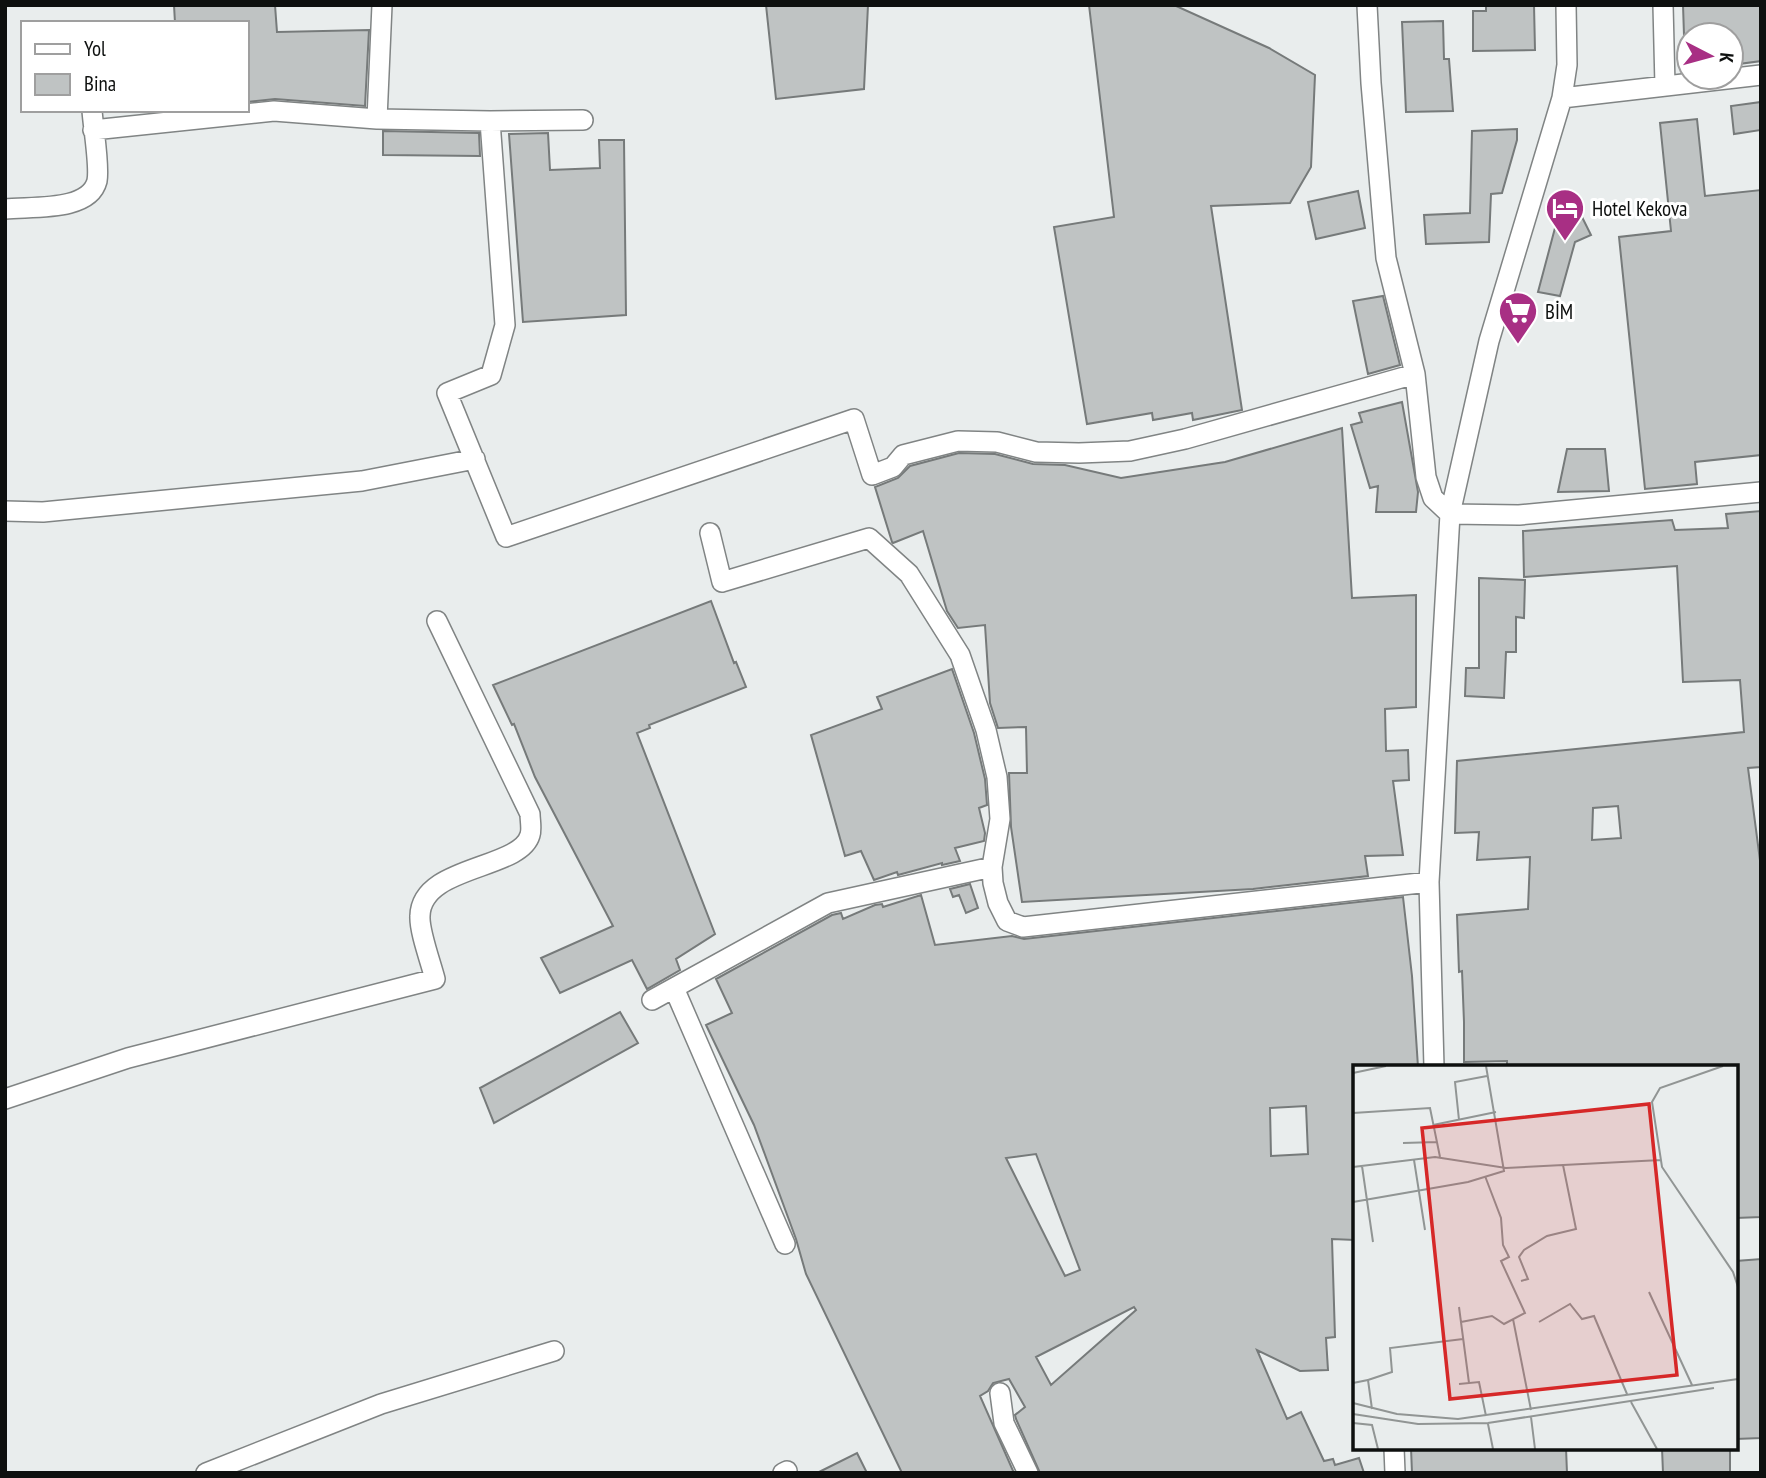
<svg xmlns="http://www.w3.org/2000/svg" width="1766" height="1478" viewBox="0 0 1766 1478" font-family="'PT Sans Narrow',sans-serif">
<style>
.building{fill:#bfc3c3;stroke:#767a7a;stroke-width:2;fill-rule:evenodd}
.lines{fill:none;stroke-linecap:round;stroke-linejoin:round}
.minor-casing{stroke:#808484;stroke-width:22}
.minor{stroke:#fff;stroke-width:19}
.labels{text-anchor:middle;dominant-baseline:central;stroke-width:6;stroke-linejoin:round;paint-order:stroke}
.poi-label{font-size:21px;fill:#0e100f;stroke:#fff;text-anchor:start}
.inset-road{fill:none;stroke:#919594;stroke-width:2}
.view{fill:#d62828;fill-opacity:0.15;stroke:#d62828;stroke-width:3.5}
.inset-edge{fill:none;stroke:#0e100f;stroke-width:3.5}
</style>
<rect width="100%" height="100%" fill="#e9eded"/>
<path class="building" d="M174 5H275L277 32 369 30 365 106 275 99 247 102V23H175Z
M766 5H868L864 89 776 99Z
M1089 5H1174L1269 48 1315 75 1311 167 1290 203 1211 206 1242 410 1193 420 1192 413 1153 420 1152 413 1087 424 1054 227 1114 217Z
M1486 5H1534L1535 50 1473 51V11H1486Z
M1683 5H1761V61L1731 65V35H1684Z
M1443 21 1444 59H1449L1453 111 1406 112 1402 22Z
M1761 102V130L1734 134 1731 106Z
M1697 119 1705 196 1761 190V455L1695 462 1697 484 1645 489 1619 237 1671 231 1660 123Z
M1517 129V140L1502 193 1491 194 1489 242 1426 244 1424 215 1470 213 1472 131Z
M383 131 479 133 480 156 383 155Z
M548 133 550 170 600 168 599 140H624L626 315 523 322 509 134Z
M1358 191 1365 228 1316 239 1308 202Z
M1582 217 1591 235 1575 242 1560 296 1538 292 1555 228 1572 219Z
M1383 296 1400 365 1368 374 1353 301Z
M1402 402 1418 492 1416 512H1376L1378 486 1370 488 1351 425 1362 422 1359 413Z
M1342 428 1352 598 1416 595V707L1385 709 1386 751 1408 750 1409 780 1393 781 1403 855 1365 856 1368 876 1253 889 1022 902 1011 827 1009 773H1027L1026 727 998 728 990 703 985 625 958 628 947 611 923 531 893 543 892 542 875 487 898 478 910 466 959 453 995 454 1033 464 1065 465 1121 478 1225 462Z
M1567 449H1605L1609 491 1558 492Z
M1761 511V767L1748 768 1761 868V1217L1736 1218V1067H1507V1061L1464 1062V1022L1462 971 1459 972 1457 915 1528 909 1530 857 1477 860 1479 832 1455 833 1457 761 1744 732 1740 680 1683 682 1677 566 1524 577 1523 531 1672 520 1675 530 1728 528 1726 514ZM1618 806 1621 838 1592 840 1593 808Z
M1479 578 1525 580 1524 618 1516 617V652H1506L1504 698 1465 696 1466 668H1479Z
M711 601 734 663 736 662 746 687 649 725 650 728 637 733 715 934 676 959 680 970 647 989 632 960 560 993 541 958 613 926 535 777 514 724 512 725 493 685Z
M952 669 974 733 985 779 987 805 979 808 985 833 984 841 955 848 960 861 942 865V863L898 875 897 872 874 880 861 851 845 856 811 735 882 709 877 697Z
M970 884 978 908 966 913 959 895 953 897 950 889Z
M921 895 935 945 1012 936 1024 939 1403 897 1412 976 1418 1067H1355V1240L1332 1239 1335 1337 1326 1338 1328 1370 1300 1371 1257 1350 1287 1419 1301 1412 1324 1461 1333 1459 1335 1465 1359 1458 1364 1473H1040L1016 1419 1015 1415 1025 1407 1009 1379 993 1383 988 1391 980 1396 1014 1473H902L806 1274 796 1239 754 1125 706 1025 732 1013 716 979 832 915 841 913 843 919 875 905 882 904 883 907ZM1306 1106 1308 1154 1271 1156 1270 1108ZM1036 1154 1080 1270 1065 1276 1006 1158ZM1134 1307 1136 1310 1051 1385 1036 1357Z
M620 1012 638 1043 494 1123 480 1088Z
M1761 1259V1438L1736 1439V1261Z
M1411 1448H1566L1567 1473H1412Z
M1662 1448H1730V1473H1663Z
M857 1453 867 1473H817Z"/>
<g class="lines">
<g class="minor-casing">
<path id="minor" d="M1367 5 1371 83 1386 258 1415 374 1426 477 1433 498 1450 514 1519 515 1761 492
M1663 5 1665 86
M1562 98 1761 75
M377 119 382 5
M490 121 505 325 491 375 447 393 506 537 854 419 872 475 893 467 903 455 958 441 997 442 1036 452 1079 453 1130 451 1185 439 1415 374
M93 130 274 111 377 119 490 121 583 120
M5 209C32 206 89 212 97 181 100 166 93 127 92 110
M5 511 43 512 362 481 475 459
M710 533 722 582 869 538 909 574 960 655 986 730 997 777 1000 819 992 867 993 883 998 903 1007 921 1023 927 1429 882
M674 988 785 1244
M652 1000 828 903 992 867
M1434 1067 1429 882 1450 514 1489 341 1562 98 1567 65 1566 5
M5 1099 128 1058 435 979C431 963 419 931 420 916 421 865 520 870 530 835 532 829 530 820 530 814L437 621
M1000 1393 1004 1423 1028 1473
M1394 1448 1395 1473
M206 1473 381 1404 554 1351
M783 1473 787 1471"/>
</g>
<use href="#minor" class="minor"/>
</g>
<defs>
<g id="hotel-pin" transform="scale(2.0125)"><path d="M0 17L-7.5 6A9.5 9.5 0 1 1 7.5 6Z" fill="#a82f84" stroke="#fff"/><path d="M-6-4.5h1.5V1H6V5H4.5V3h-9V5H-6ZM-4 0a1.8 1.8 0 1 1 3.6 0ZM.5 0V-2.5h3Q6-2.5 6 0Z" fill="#fff"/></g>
<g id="supermarket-pin" transform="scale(2.0125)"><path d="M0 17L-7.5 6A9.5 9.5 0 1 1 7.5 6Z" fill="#a82f84" stroke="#fff"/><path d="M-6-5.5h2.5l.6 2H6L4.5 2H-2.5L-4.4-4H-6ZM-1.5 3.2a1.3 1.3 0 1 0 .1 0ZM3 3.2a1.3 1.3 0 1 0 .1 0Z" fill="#fff"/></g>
</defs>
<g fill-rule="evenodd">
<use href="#hotel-pin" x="1565" y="208"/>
<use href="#supermarket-pin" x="1518" y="311"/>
</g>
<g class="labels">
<g class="poi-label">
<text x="1592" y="208">Hotel Kekova</text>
<text x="1545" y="311">BİM</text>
</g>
</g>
<g transform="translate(1353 1065)">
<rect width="385" height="385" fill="#e9eded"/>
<path class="inset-road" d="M370 1 307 23 299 37 309 102 380 207 385 222M0 8 33 1M0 48 77 43 87 92M106 55 102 17 134 11M80 60 143 47M50 78 84 77M61 95 72 165M9 101 20 177M0 102 82 92 153 103 308 95M0 137 115 117 151 106 133 1M168 216 175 214 166 192 171 185 194 171 223 164 210 100M296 227 339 320M106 242 116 318M160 254 178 345M108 257 139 251 151 259 172 248 148 196 156 192 150 180 148 153 132 111M186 257 217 239 229 254 241 251 274 329M15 315 39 307 37 283 110 274M0 318 15 315 19 344M106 319 126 317 133 351M278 337 304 384M0 338 44 349 105 354 385 314M0 349 65 359 135 358 361 323M178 352 182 384M0 358 19 360 25 384M135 359 140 384"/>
<path class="view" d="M296 39 324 310 97 334 69 63Z"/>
<rect width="385" height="385" class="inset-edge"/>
</g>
<rect width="1766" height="1478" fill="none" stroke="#0e100f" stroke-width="14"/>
<rect x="21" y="21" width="228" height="91" fill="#ffffff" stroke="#9f9f9f" stroke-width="2"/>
<rect x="35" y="44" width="35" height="10" fill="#ffffff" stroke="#9f9f9f" stroke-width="2"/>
<text x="84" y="56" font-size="21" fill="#0e100f">Yol</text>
<rect x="35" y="74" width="35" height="21" fill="#bfc3c3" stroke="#9f9f9f" stroke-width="2"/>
<text x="84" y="91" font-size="21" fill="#0e100f">Bina</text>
<g transform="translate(1710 56) rotate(96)"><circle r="33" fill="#ffffff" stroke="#9f9f9f" stroke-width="2"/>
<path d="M0-5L12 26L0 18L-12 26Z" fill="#a82f84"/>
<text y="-10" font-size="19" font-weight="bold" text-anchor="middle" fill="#0e100f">K</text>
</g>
</svg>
